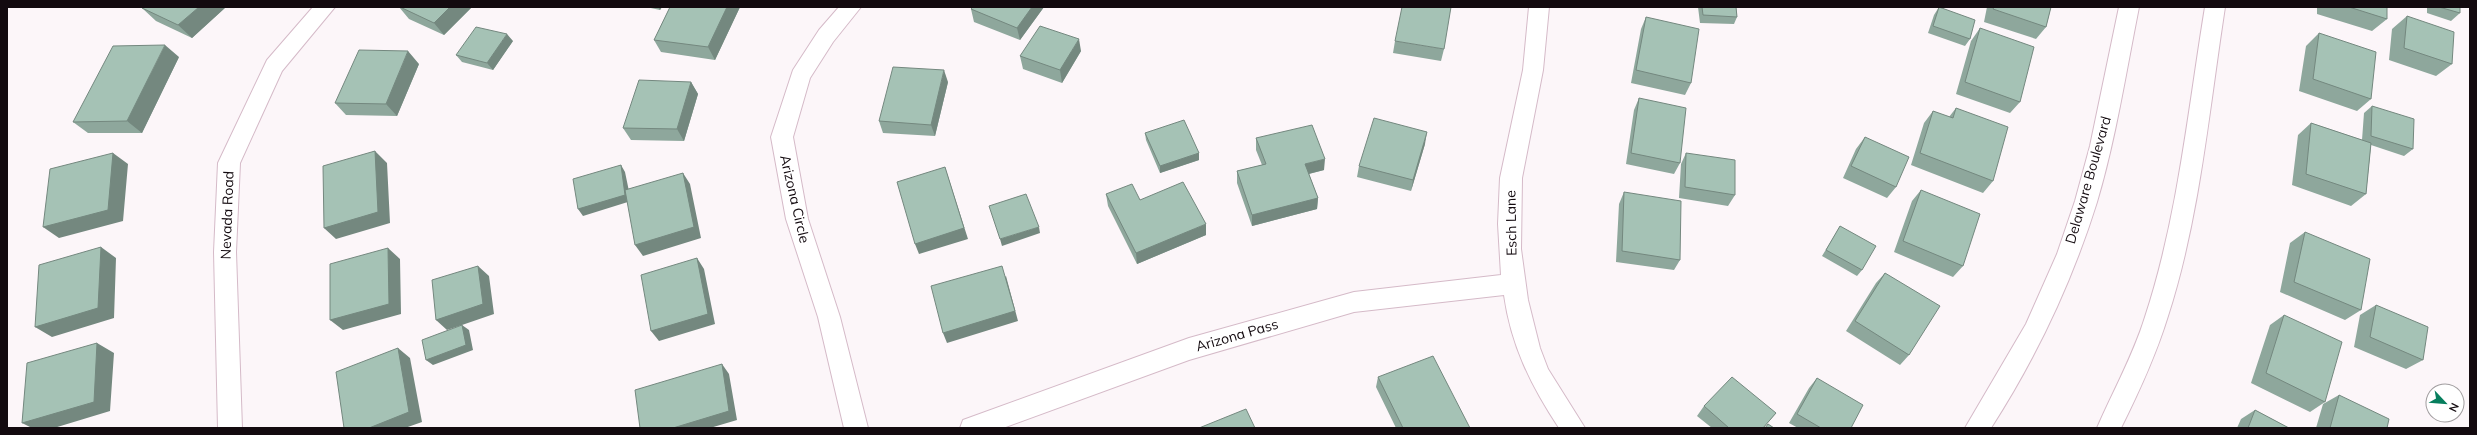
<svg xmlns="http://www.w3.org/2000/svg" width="2477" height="435" viewBox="0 0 2477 435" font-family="Mulish,sans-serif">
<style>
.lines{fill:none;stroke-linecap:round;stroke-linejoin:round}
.street-casing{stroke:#d5bac8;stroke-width:2}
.street{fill:#fff;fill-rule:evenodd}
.wall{fill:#8ea79c}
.shaded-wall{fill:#74887f}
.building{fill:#a5c2b5;stroke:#74887f}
.labels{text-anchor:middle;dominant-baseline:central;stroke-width:4;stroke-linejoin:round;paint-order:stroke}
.street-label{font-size:14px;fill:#130a0f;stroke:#fff}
</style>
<rect width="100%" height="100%" fill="#fcf6f9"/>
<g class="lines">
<g class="street-casing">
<path id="street" d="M313 7H335L282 71 240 163 236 252 242 428H218L214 252 218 163 267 60Z
M839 7H861L833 42 810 78 793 137 808 219 840 317 868 428H844L818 317 786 219 771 137 793 70 819 30Z
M1529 7H1549L1543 70 1522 178 1521 249 1528 300 1540 348 1548 369 1585 428H1559C1531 386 1511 345 1504 295L1354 312 1189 360 1003 428H960L963 420 1189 338 1354 292 1501 275 1498 224 1500 178 1523 70Z
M2119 7H2139C2126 72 2116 138 2097 202 2072 282 2036 358 1991 428H1965L2026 324 2057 254 2075 201 2090 146Z
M2205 7H2225C2209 110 2200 217 2168 316 2156 355 2139 392 2121 428H2097C2113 391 2133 356 2145 317 2178 217 2188 110 2205 7Z"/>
</g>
<use href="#street" class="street"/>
</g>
<path class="wall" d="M144 7H226L192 38 156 21 142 8Z
M399 7H472L444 35 409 19Z
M646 7H662L660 10Z
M670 7H740L715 60 661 52 654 40Z
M1044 7 1020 40 974 22 971 9Z
M1698 7H1736L1737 17 1734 24 1700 23Z
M1939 7 1970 39 1965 46 1928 33 1934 15Z
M1987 7H2051L2046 27 2036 39 1984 22Z
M2317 7H2387V19L2372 31 2317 14Z
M2427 7H2460V13L2451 21 2427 13Z
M2407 16 2452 64 2436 76 2389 60 2392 29Z
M1646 17 1691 83 1685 95 1631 83 1641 29Z
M1980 28 2020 102 2010 113 1956 94 1971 41Z
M2319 33 2371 99 2357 111 2299 91 2306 46Z
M513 41 493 70 462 62 456 55Z
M1395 41 1444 49 1441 61 1393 53Z
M1081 51 1062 83 1023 69 1020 56Z
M179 57 142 133H88L73 122Z
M419 64 397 116 346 115 335 103Z
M691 82 698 94 684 141 631 140 623 128Z
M948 82 935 136 883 133 879 121Z
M1639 98 1680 163 1674 174 1626 164 1634 110Z
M2372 106 2413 149 2404 156 2371 145 2366 194 2351 206 2292 185 2298 135 2311 123 2362 140 2364 113Z
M1956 108 1993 181 1983 193 1911 165 1924 123 1933 111 1949 117Z
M1145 133 1199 153V160L1160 173 1146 140Z
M1865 137 1896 187 1887 198 1843 178 1856 149Z
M1256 138 1324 170 1309 174 1318 198 1317 209 1252 226 1237 183V171L1262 165 1256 150Z
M1425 144 1411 191 1357 177 1359 166Z
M1686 153 1735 195 1728 206 1679 198 1681 164Z
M1921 190 1963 266 1953 277 1894 252 1912 201Z
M1624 192 1680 260 1674 270 1616 262 1619 204Z
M1106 194 1140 200 1206 235 1137 264 1108 206Z
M1840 226 1862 270 1857 276 1822 256 1836 233Z
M2305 232 2361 310 2345 320 2280 292 2290 243Z
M1885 273 1909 355 1900 365 1846 331 1876 283Z
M2376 305 2423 360 2406 369 2354 347 2360 315Z
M2284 315 2325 402 2310 412 2251 383 2270 325Z
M1378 377 1470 428H1396L1376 387Z
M1817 378 1851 428H1798L1789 423 1809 388Z
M2339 395 2387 428H2316L2323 404Z
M1704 406 1776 413 1763 428H1712L1697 416Z
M2255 410 2289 428H2237L2241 419Z"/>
<path class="shaded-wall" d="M199 7H226L192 38 178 25Z
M450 7H472L444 35 434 23Z
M658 7H662L660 10Z
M727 7H740L715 60 708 47Z
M1032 7H1044L1020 40 1017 28Z
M507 34 513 41 493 70 487 63Z
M1079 39 1081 51 1062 83 1060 70Z
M165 45 179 57 142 133 127 121Z
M408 51 419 64 397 116 386 104Z
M944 70 948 82 935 136 931 125Z
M691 82 698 94 684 141 677 129Z
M1427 132 1425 144 1411 191 1413 180Z
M375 151 387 163 390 223 336 239 324 228Z
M113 153 128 164 123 221 59 238 43 227Z
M1199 153V160L1160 173V166Z
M1325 159 1324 170 1304 175 1305 164Z
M621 165 625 172 631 201 583 216 578 209Z
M945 167 968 239 919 254 915 244Z
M683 173 690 184 701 238 643 256 635 245Z
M1318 198 1317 209 1252 226V215Z
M1206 224V235L1137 264 1136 253Z
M1039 227 1040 233 1002 246 1000 239Z
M101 247 116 258 114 318 52 337 35 327Z
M388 248 400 259 401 314 343 330 330 320Z
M697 258 704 269 715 324 659 341 651 331Z
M478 266 489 276 494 314 462 325 469 330 473 350 433 365 426 360 462 325 447 330 436 320Z
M1006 276 1018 321 947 343 943 333Z
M97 343 114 353 110 411 54 428H32L22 423Z
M398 348 410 358 422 422 405 428H369Z
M722 364 729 374 737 420 710 428H673Z"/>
<path class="building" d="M144 7H199L178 25 142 8Z
M400 7H450L434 23Z
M670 7H727L708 47 654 40Z
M973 7H1032L1017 28 971 9Z
M1402 7H1451L1444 49 1395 41Z
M1702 7H1736L1737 17 1703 15Z
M1939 7 1975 20 1970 39 1933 26Z
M1994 7H2051L2046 27 1993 9Z
M2349 7H2387V19Z
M2439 7H2460V13Z
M2407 16 2454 32 2452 64 2404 48Z
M1646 17 1699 29 1691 83 1636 70Z
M1040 26 1079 39 1060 70 1020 56Z
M476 27 507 34 487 63 456 55Z
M1980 28 2034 47 2020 102 1965 82Z
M2319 33 2376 52 2371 99 2313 79Z
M165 45 127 121 73 122 113 46Z
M359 50 408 51 386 104 335 103Z
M893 67 944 70 931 125 879 121Z
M639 80 691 82 677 129 623 128Z
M1639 98 1686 108 1680 163 1631 153Z
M2372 106 2414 119 2413 149 2371 136Z
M1956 108 2008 127 1993 181 1920 153 1933 111 1953 118Z
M1374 118 1427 132 1413 180 1359 166Z
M1184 120 1199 153 1160 166 1145 133Z
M2311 123 2371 143 2366 194 2306 174Z
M1312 125 1325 159 1305 164 1318 198 1252 215 1237 171 1266 164 1256 138Z
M1865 137 1909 157 1896 187 1851 166Z
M375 151 378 212 324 228 323 166Z
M113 153 108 210 43 227 50 169Z
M1686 153 1735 160V195L1685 187Z
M621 165 625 195 578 209 573 179Z
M945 167 964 228 915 244 897 182Z
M683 173 694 227 635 245 625 190Z
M1183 182 1206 224 1136 253 1106 194 1132 184 1140 200Z
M1921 190 1980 214 1963 266 1903 241Z
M1624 192 1681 201 1680 260 1622 251Z
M1026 194 1039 227 1000 239 989 206Z
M1840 226 1876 246 1862 270 1826 250Z
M2305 232 2370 259 2361 310 2294 282Z
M101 247 98 308 35 327 39 265Z
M388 248 389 304 330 320V264Z
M697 258 708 314 651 331 641 275Z
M478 266 483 304 436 320 432 280Z
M1002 266 1015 311 943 333 931 286Z
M1885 273 1940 306 1909 355 1855 321Z
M2376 305 2428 327 2423 360 2370 337Z
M2284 315 2342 342 2325 402 2266 373Z
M462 325 466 345 426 360 422 340Z
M97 343 94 402 22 423 27 363Z
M398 348 409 412 369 428H344L336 372Z
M1433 356 1470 428H1403L1378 377Z
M722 364 729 411 673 428H640L635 390Z
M1732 377 1776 413 1763 428H1729L1704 406Z
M1817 378 1863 405 1851 428H1821L1797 414Z
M2339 395 2389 419 2387 428H2330Z
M1246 409 1255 428H1199Z
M2255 410 2289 428H2248Z
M1768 424 1774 428H1765Z"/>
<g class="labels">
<g class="street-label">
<text transform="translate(2088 180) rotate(-74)">Delaware Boulevard</text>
<text transform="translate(795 199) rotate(77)">Arizona Circle</text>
<text transform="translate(227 215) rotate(-88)">Nevada Road</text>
<text transform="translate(1511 223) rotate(-91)">Esch Lane</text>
<text transform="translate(1237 335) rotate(-16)">Arizona Pass</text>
</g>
</g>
<rect width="2477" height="435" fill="none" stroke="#130a0f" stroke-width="16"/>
<g transform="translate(2445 403) rotate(116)"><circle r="19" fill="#ffffff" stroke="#a19d9f"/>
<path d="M0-3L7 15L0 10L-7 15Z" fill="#077e5d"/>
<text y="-6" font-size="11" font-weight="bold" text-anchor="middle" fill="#130a0f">N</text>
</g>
</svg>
